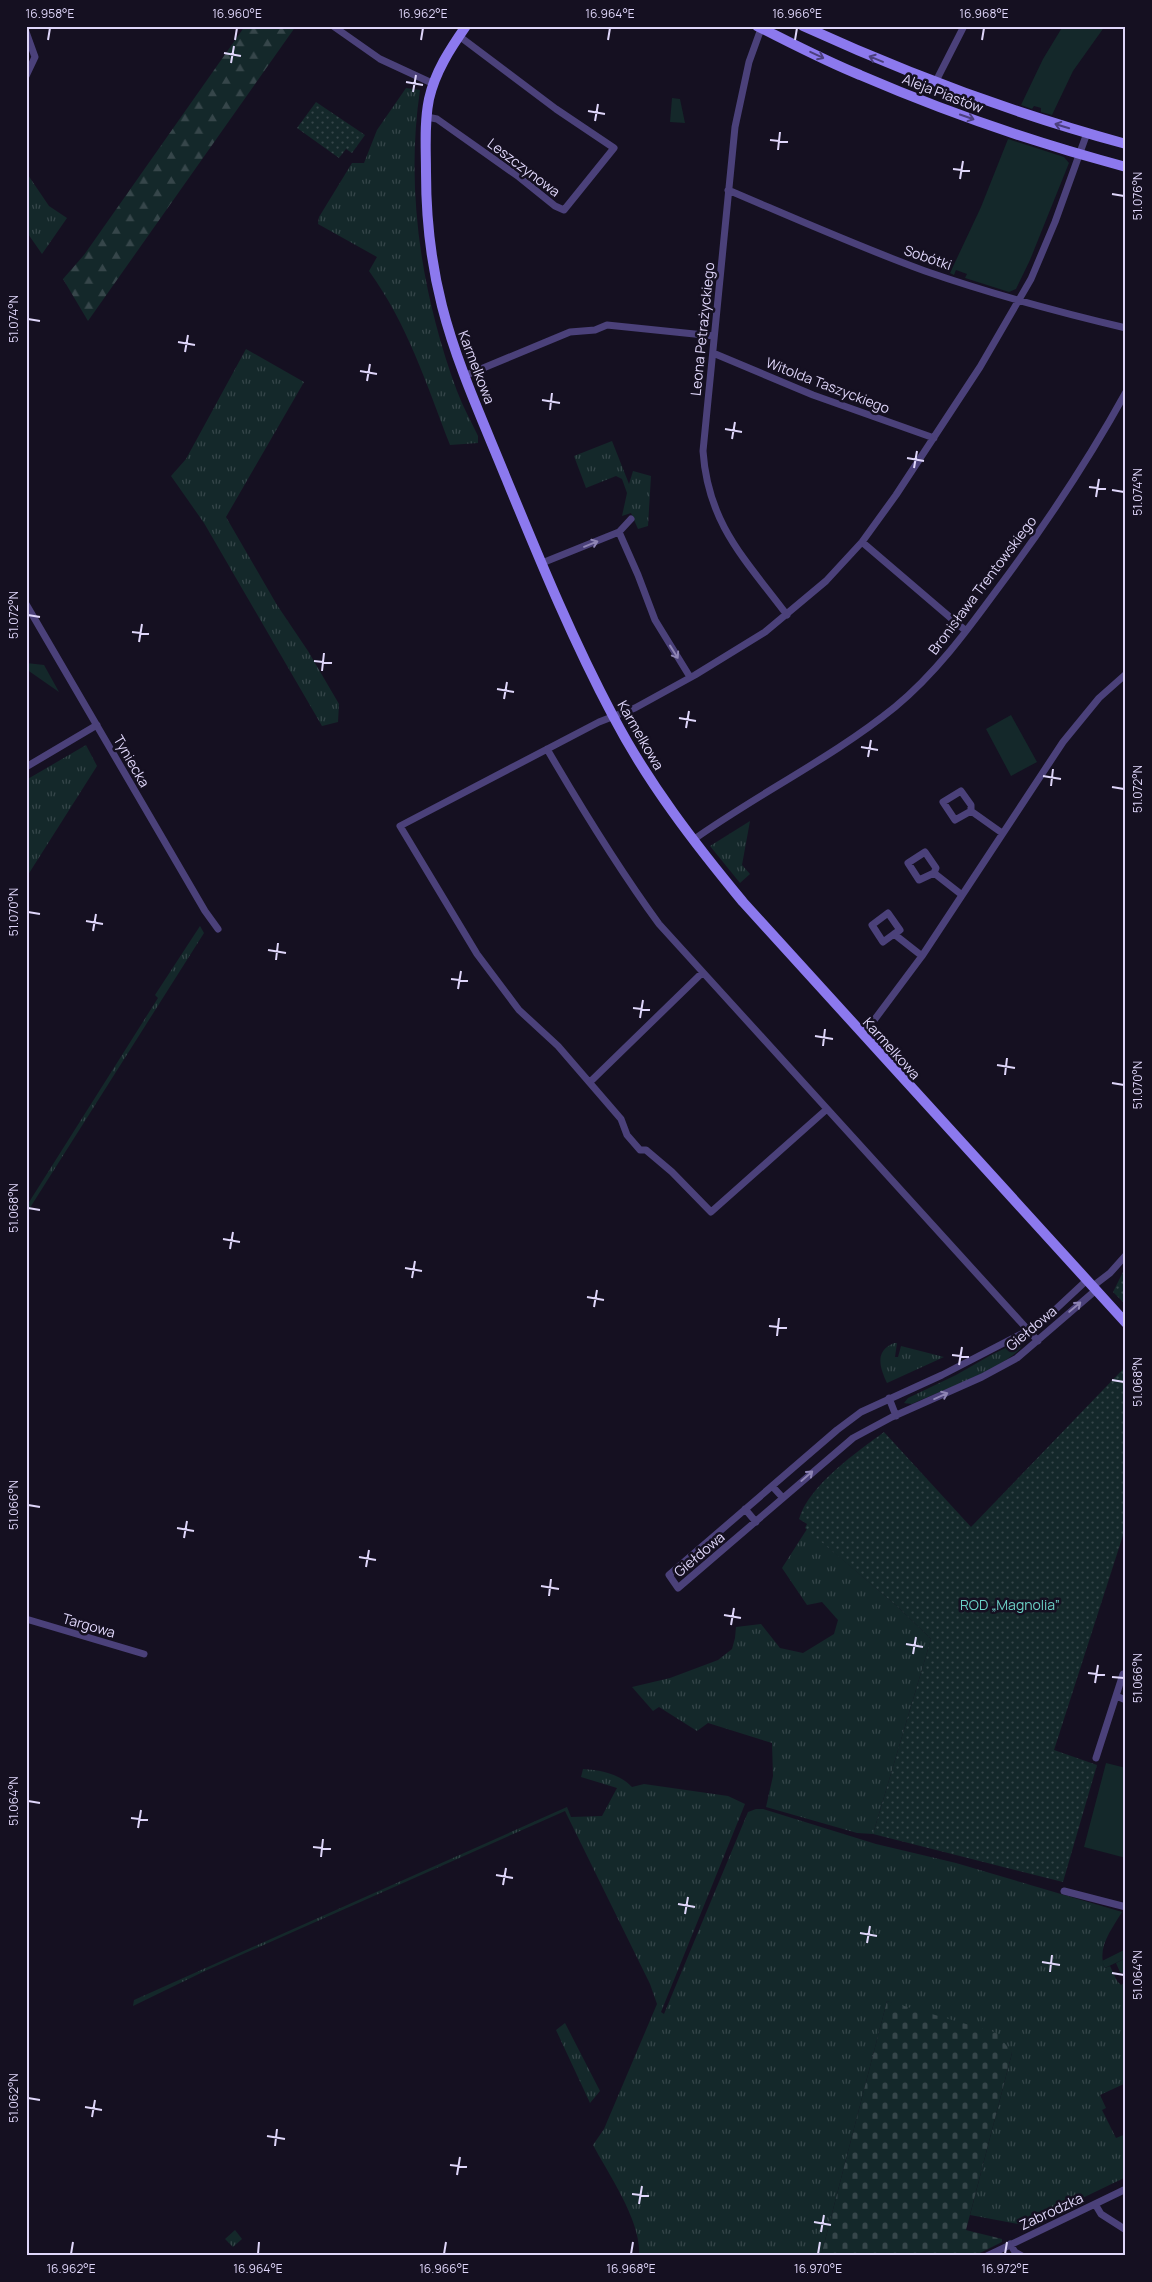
<svg xmlns="http://www.w3.org/2000/svg" width="1152" height="2282" viewBox="0 0 1152 2282" font-family="Manrope,sans-serif">
<style>
.grass{fill:url(#grass-tufts)}
.forest{fill:url(#forest-firs)}
.cemetery{fill:url(#cemetery-stones)}
.park{fill:#14282a}
.garden{fill:url(#garden-dots)}
.lines{fill:none;stroke-linecap:round;stroke-linejoin:round}
.street{stroke:#4b417a;stroke-width:7}
.secondary{stroke:#8c79ee;stroke-width:10}
.oneway{stroke:#4b3f7d}
.oneway2{stroke:#8e84b4}
.ticks{fill:none;stroke:#dfd6fa;stroke-width:2}
.labels{text-anchor:middle;dominant-baseline:central;stroke-width:5;stroke-linejoin:round;paint-order:stroke}
.street-label{font-size:14px;fill:#dfd6fa;stroke:#151021}
.park-label{font-size:14px;fill:#6bd0c5;stroke:#151021}
.neatline{fill:none;stroke:#dfd6fa;stroke-width:2}
.ticks-label{font-size:12px;text-anchor:middle;fill:#dfd6fa}
</style>
<defs>
<pattern id="grass-tufts" width="24" height="20" patternUnits="userSpaceOnUse" patternTransform="scale(1.25)"><rect width="24" height="20" fill="#14282a"/><path d="M3 7l-1-3M5 7V3M7 7l1-3M15 17l-1-3M17 17v-4M19 17l1-3" fill="none" stroke="#36464a"/></pattern>
<pattern id="forest-firs" width="22" height="20" patternUnits="userSpaceOnUse" patternTransform="scale(1.25)"><rect width="22" height="20" fill="#14282a"/><path d="M5 1l3.5 6h-7zM16 11l3.5 6h-7z" fill="#36464a"/></pattern>
<pattern id="cemetery-stones" width="16" height="16" patternUnits="userSpaceOnUse" patternTransform="scale(1.25)"><rect width="16" height="16" fill="#14282a"/><path d="M2 7V4a2 2 0 0 1 4 0v3zM10 15v-3a2 2 0 0 1 4 0v3z" fill="#36464a"/></pattern>
<pattern id="garden-dots" width="8" height="8" patternUnits="userSpaceOnUse" patternTransform="scale(1.25)"><rect width="8" height="8" fill="#14282a"/><path d="M2 2h.1M6 6h.1" fill="none" stroke="#36464a" stroke-width="1.8" stroke-linecap="round"/></pattern>
</defs>
<rect width="100%" height="100%" fill="#151021"/>
<path class="grass" d="M406 88 420 90C405 191 422 296 457 391 463 407 471 421 478 436V443L450 445C426 383 408 325 369 271L377 257 318 224 319 217 352 163H364L377 130Z
M28 175 49 206 67 218 42 254 26 231V177Z
M246 349 304 382 226 517 277 605 308 651 339 704 338 722 322 726 204 523 171 476 186 459Z
M612 441 629 484 633 471 651 476 648 526 638 529 631 513 622 516 627 493 622 479 616 476 586 488 574 456Z
M26 663 44 665 59 692 26 669Z
M86 745 97 766 26 878V780Z
M750 821 742 865 750 874 740 883 710 846Z
M200 926 204 933 26 1214V1207L158 998 155 995Z
M1018 1342 1022 1346C1008 1367 937 1392 912 1404L904 1403 908 1398 956 1375 991 1355Z
M894 1343H897L895 1357H898L901 1346 944 1357 887 1383C880 1368 874 1351 894 1343Z
M807 1529 898 1607 931 1639 873 1834 857 1833 766 1807 773 1776 772 1743 708 1723 697 1731 659 1707 653 1711 632 1687 670 1678 718 1660 732 1649 735 1638 736 1627 761 1624 780 1648 803 1653 834 1634 838 1620 822 1602 807 1605 782 1568Z
M583 1769C601 1770 620 1774 632 1787L644 1784 728 1796 745 1804 661 2012 664 2014 748 1812 756 1809H763L876 1844 956 1863 1122 1912C1112 1929 1096 1948 1105 1968L1110 1966 1117 1981 1121 1985 1126 1981V2083L1100 2095 1106 2108 1102 2110 1116 2138 1126 2134V2177L1037 2220 1027 2222 1026 2232 1022 2231 1023 2225 970 2215 1012 2053 887 2001 821 2256H639C642 2222 609 2175 593 2145L604 2129 657 2004 650 1984 565 1811 207 1970 133 2006 134 2000 567 1807 571 1817 602 1816 617 1788 581 1777Z
M1126 1958V1974L1120 1972 1116 1963Z
M565 2023 600 2091 590 2103 556 2030Z
M235 2230 242 2239 233 2247 225 2239Z"/>
<path class="forest" d="M245 26H296L88 321 63 279 84 255Z"/>
<path class="cemetery" d="M887 2001 997 2033 1012 2053 966 2230 1002 2239V2242L974 2256H821Z"/>
<path class="park" d="M1063 26H1105L1073 71 1052 115 1041 112V108L1034 106 1032 109 1021 105 1043 59Z
M672 98 680 99 685 123 670 122Z
M1008 139 1064 157 1069 163 1030 260 1016 289 1009 292 965 278 967 274 956 270 954 275 950 273 981 207Z
M1011 715 1037 762 1011 776 986 729Z
M1106 1763 1126 1768V1858L1084 1847Z
M1126 1949V1958L1105 1968 1102 1961Z"/>
<path class="garden" d="M316 102 365 135 352 153 346 149 339 158 297 128Z
M1126 1266V1305L1113 1292Z
M1126 1366V1526L1054 1750 1097 1765 1063 1882 873 1834 931 1639 898 1607 805 1528 807 1524 799 1519C809 1485 857 1452 884 1432L971 1527Z"/>
<g class="lines">
<path class="street" d="M333 26 380 59 434 84
M762 26 749 62 735 127 703 451C708 524 745 559 787 615
M26 32 35 57 26 76
M935 83 964 26
M427 117 437 119 519 177 555 206 564 210 614 148 556 109 459 36
M728 190C794 218 859 247 925 271 991 294 1058 312 1126 328
M713 353 813 395 934 438
M464 376 570 332 595 330 607 325 714 336
M619 532 631 519
M862 542 966 631
M542 563 619 532 638 575 655 620 690 677
M26 604 205 911 218 929
M547 749C582 809 618 868 659 924L1038 1341
M26 767 97 725
M971 811 955 820 943 802 961 791 971 805V811L1002 833
M693 840C759 793 832 758 895 707 935 674 966 632 996 591 1044 527 1088 461 1126 392
M934 873 919 880 908 863 925 852 936 868 934 873 962 895
M894 934 883 942 872 925 888 913 900 930 894 934 922 956
M861 1033 872 1023 922 956 1063 742 1099 698 1126 674
M590 1082 702 973
M827 1109 711 1212 672 1172 646 1150H640L627 1135 621 1119 558 1046 519 1010 477 954 400 826 599 722 635 708 695 675 765 632 826 581 862 542 896 495 980 367 1031 279 1055 222 1087 133
M1087 1280 1042 1322 1027 1331 942 1375 861 1412 837 1430 669 1575 678 1588 853 1438 892 1417 982 1377 1017 1358 1096 1290
M1093 1286 1110 1273 1126 1255
M889 1398 896 1416
M772 1486 783 1498
M745 1509 756 1522
M26 1619 144 1654
M1116 1696 1126 1700
M1096 1758 1123 1674
M1064 1891 1126 1907
M1095 2204 1101 2214 1126 2230
M1010 2244 1015 2252 1022 2256
M987 2256 1126 2189"/>
<path class="secondary" d="M466 26C450 49 435 72 429 99 424 123 426 148 426 172 426 216 431 263 442 306 457 365 483 421 506 478 539 558 572 639 613 716 648 783 695 844 743 902L1126 1323
M757 26C791 43 825 61 860 75 946 112 1035 143 1126 167
M803 26C908 74 1015 114 1126 144"/>
</g>
<defs><path id="oneway-shaft" d="M-6 0H5M1.5-3L5.5 0L1.5 3" fill="none" stroke-width="1.6" stroke-linecap="round" stroke-linejoin="round" transform="scale(1.25)"/></defs>
<g class="oneway">
<use href="#oneway-shaft" transform="translate(817 55) rotate(25)"/>
<use href="#oneway-shaft" transform="translate(876 59) rotate(-158)"/>
<use href="#oneway-shaft" transform="translate(967 117) rotate(19)"/>
<use href="#oneway-shaft" transform="translate(1062 126) rotate(-163)"/>
</g>
<g class="oneway2">
<use href="#oneway-shaft" transform="translate(591 544) rotate(-22)"/>
<use href="#oneway-shaft" transform="translate(674 652) rotate(58)"/>
<use href="#oneway-shaft" transform="translate(1075 1307) rotate(-40)"/>
<use href="#oneway-shaft" transform="translate(941 1396) rotate(-24)"/>
<use href="#oneway-shaft" transform="translate(807 1476) rotate(-41)"/>
</g>
<path class="ticks" d="M48 40 50 28M235 40 237 28M421 40 423 28M608 40 610 28M795 40 797 28M982 40 984 28M224 53 241 56M231 63 234 46M406 82 423 85M413 92 416 75M588 111 605 114M595 121 598 104M770 140 788 142M778 150 780 132M953 169 970 171M960 179 963 161M1112 194 1124 196M28 319 40 321M178 342 195 345M185 352 188 335M360 371 377 374M367 381 370 364M542 400 560 403M550 410 552 393M725 429 742 432M732 439 735 422M907 458 924 461M914 468 917 451M1089 487 1106 489M1112 490 1124 492M1096 497 1099 479M28 615 40 617M132 632 149 634M139 642 142 624M314 661 332 663M322 671 324 653M497 689 514 692M504 699 507 682M679 718 696 721M686 728 689 711M861 747 878 750M868 757 871 740M1043 776 1061 779M1051 786 1053 769M1112 787 1124 789M28 912 40 914M86 921 103 924M93 931 96 914M268 950 286 953M276 960 278 943M451 979 468 981M458 989 461 971M633 1008 650 1010M640 1018 643 1000M815 1036 833 1039M823 1046 825 1029M997 1065 1015 1068M1005 1075 1007 1058M1112 1083 1124 1085M28 1208 40 1210M223 1239 240 1242M230 1249 233 1232M405 1268 422 1271M412 1278 415 1261M587 1297 604 1300M594 1307 597 1290M769 1326 787 1328M777 1336 779 1318M952 1355 969 1357M959 1365 962 1347M1112 1380 1124 1382M28 1505 40 1507M177 1528 194 1531M184 1538 187 1521M359 1557 376 1560M366 1567 369 1550M541 1586 559 1589M549 1596 551 1579M724 1615 741 1618M731 1625 734 1608M906 1644 923 1647M913 1654 916 1637M1088 1673 1105 1675M1112 1677 1124 1678M1095 1683 1098 1665M28 1801 40 1803M131 1818 148 1820M138 1828 141 1810M313 1847 331 1849M321 1857 323 1839M496 1875 513 1878M503 1885 506 1868M678 1904 695 1907M685 1914 688 1897M860 1933 877 1936M867 1943 870 1926M1042 1962 1060 1965M1050 1972 1052 1955M1112 1973 1124 1975M28 2098 40 2100M85 2107 102 2110M92 2117 95 2100M267 2136 285 2139M275 2146 277 2129M450 2165 467 2167M457 2175 460 2157M632 2194 649 2196M639 2204 642 2186M814 2222 831 2225M821 2232 824 2215M71 2254 73 2242M258 2254 259 2242M444 2254 446 2242M631 2254 633 2242M818 2254 820 2242M1005 2254 1007 2242"/>
<g class="labels">
<g class="street-label">
<text transform="translate(943 93) rotate(21)">Aleja Piastów</text>
<text transform="translate(524 167) rotate(37)">Leszczynowa</text>
<text transform="translate(928 257) rotate(19)">Sobótki</text>
<text transform="translate(702 329) rotate(-84)">Leona Petrażyckiego</text>
<text transform="translate(477 367) rotate(69)">Karmelkowa</text>
<text transform="translate(828 385) rotate(21)">Witolda Taszyckiego</text>
<text transform="translate(982 585) rotate(-53)">Bronisława Trentowskiego</text>
<text transform="translate(641 735) rotate(60)">Karmelkowa</text>
<text transform="translate(132 761) rotate(60)">Tyniecka</text>
<text transform="translate(892 1048) rotate(48)">Karmelkowa</text>
<text transform="translate(1031 1328) rotate(-40)">Giełdowa</text>
<text transform="translate(699 1554) rotate(-40)">Giełdowa</text>
<text transform="translate(89 1625) rotate(16)">Targowa</text>
<text transform="translate(1051 2211) rotate(-25)">Zabrodzka</text>
</g>
<g class="park-label">
<text x="1010" y="1604">ROD „Magnolia”</text>
</g>
</g>
<rect width="1152" height="2282" fill="none" stroke="#151021" stroke-width="55"/>
<rect x="28" y="28" width="1096" height="2226" class="neatline"/>
<g class="ticks-label">
<text x="50" y="18">16.958°E</text>
<text x="237" y="18">16.960°E</text>
<text x="423" y="18">16.962°E</text>
<text x="610" y="18">16.964°E</text>
<text x="797" y="18">16.966°E</text>
<text x="984" y="18">16.968°E</text>
<text transform="translate(1138 196) rotate(-90)" y="4">51.076°N</text>
<text transform="translate(14 319) rotate(-90)" y="4">51.074°N</text>
<text transform="translate(1138 492) rotate(-90)" y="4">51.074°N</text>
<text transform="translate(14 615) rotate(-90)" y="4">51.072°N</text>
<text transform="translate(1138 789) rotate(-90)" y="4">51.072°N</text>
<text transform="translate(14 912) rotate(-90)" y="4">51.070°N</text>
<text transform="translate(1138 1085) rotate(-90)" y="4">51.070°N</text>
<text transform="translate(14 1208) rotate(-90)" y="4">51.068°N</text>
<text transform="translate(1138 1382) rotate(-90)" y="4">51.068°N</text>
<text transform="translate(14 1505) rotate(-90)" y="4">51.066°N</text>
<text transform="translate(1138 1678) rotate(-90)" y="4">51.066°N</text>
<text transform="translate(14 1801) rotate(-90)" y="4">51.064°N</text>
<text transform="translate(1138 1975) rotate(-90)" y="4">51.064°N</text>
<text transform="translate(14 2098) rotate(-90)" y="4">51.062°N</text>
<text x="71" y="2273">16.962°E</text>
<text x="258" y="2273">16.964°E</text>
<text x="444" y="2273">16.966°E</text>
<text x="631" y="2273">16.968°E</text>
<text x="818" y="2273">16.970°E</text>
<text x="1005" y="2273">16.972°E</text>
</g>
</svg>
